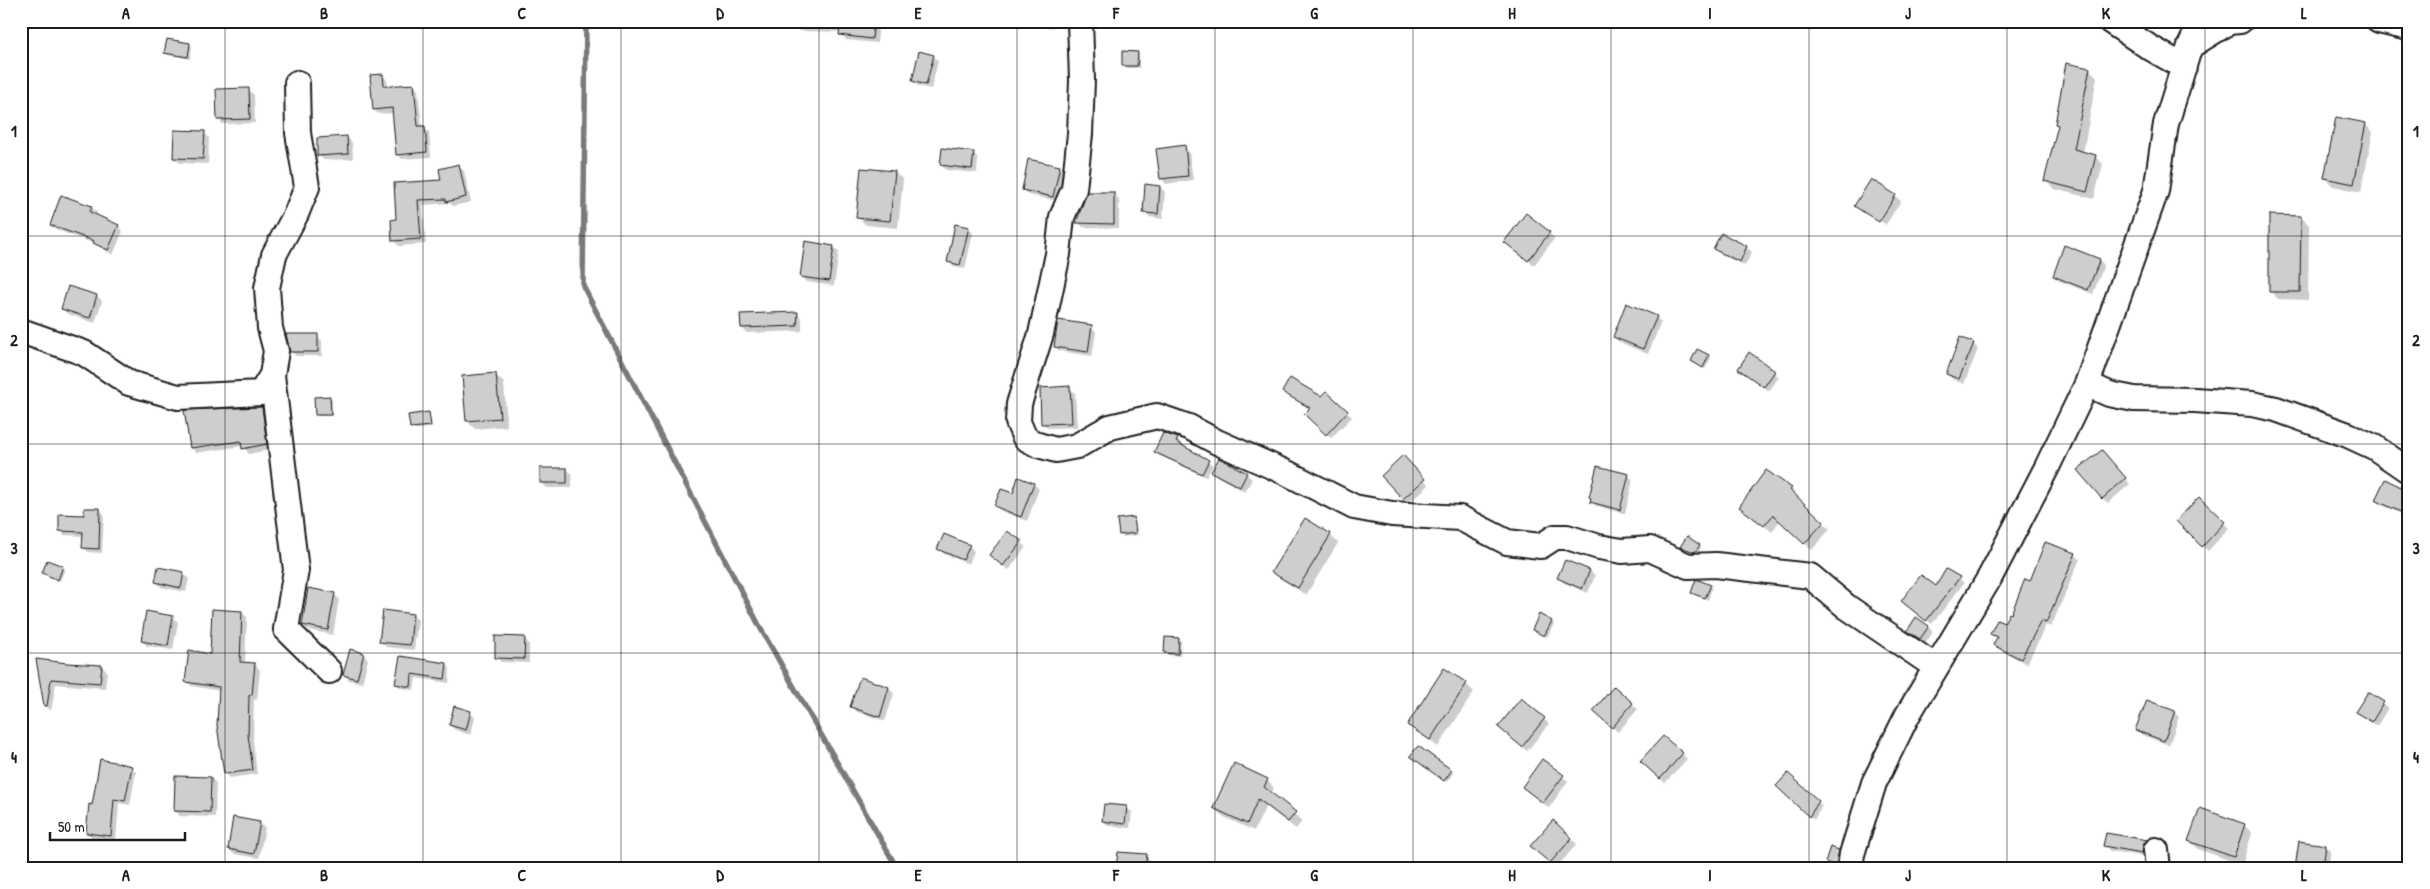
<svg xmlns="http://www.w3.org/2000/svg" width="2430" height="889" viewBox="0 0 2430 889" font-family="'Patrick Hand',sans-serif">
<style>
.shadow{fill:#0003}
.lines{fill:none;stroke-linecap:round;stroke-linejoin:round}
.stream{stroke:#7a7a7a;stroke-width:5.5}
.building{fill:#cecece;stroke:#1c1c1c}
.minor-casing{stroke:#1c1c1c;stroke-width:28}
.minor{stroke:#fff;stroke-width:24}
.grid{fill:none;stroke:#1c1c1c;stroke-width:1;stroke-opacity:0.55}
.neatline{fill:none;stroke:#1c1c1c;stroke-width:2}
.grid-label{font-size:16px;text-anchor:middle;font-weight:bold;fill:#1c1c1c}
</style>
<rect width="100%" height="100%" fill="#fff"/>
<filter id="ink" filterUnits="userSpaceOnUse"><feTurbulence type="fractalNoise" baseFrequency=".02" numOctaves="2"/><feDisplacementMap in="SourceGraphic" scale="10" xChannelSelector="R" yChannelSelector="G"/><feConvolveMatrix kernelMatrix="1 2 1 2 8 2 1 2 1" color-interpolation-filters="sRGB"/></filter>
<g filter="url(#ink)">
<path class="shadow" d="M236 21H271V25Z
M794 21H879L877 43 846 40 841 32 799 31 794 26Z
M1042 21H1068L1069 25 1047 28Z
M168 40 190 44 192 46 190 59 168 55 166 53Z
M1137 53 1139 55V68H1126L1123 65Z
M933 56 938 61 931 89 918 86 913 81Z
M2089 69 2097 77 2083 153 2095 156 2103 164 2094 199 2054 189 2046 181 2059 127 2056 124Z
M383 76 387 80 388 87 414 85 418 90 422 127 429 132 431 157 402 159 397 154 394 113 378 114 374 109Z
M249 90 254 95 255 123 223 124 218 119Z
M2365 124 2373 132 2361 192 2333 186 2325 178Z
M204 132 209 138 208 164 180 163 174 158Z
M347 137 352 143 353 159 324 160 319 155Z
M1184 147 1189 152 1193 180 1166 184 1161 178Z
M973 153 978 158 977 173 946 170 941 165Z
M459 166 464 171 471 202 453 206 450 203 423 205 426 244 399 246 394 241 397 221 395 184 443 181Z
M1059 167 1064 172 1058 201 1028 195 1023 190Z
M895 172 903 180 898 228 866 225 858 217Z
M1160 187 1165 192 1163 219 1150 217 1144 212Z
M1114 194 1119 199V228L1083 227 1078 222Z
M62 196 92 207 97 213 96 216 118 226 123 231 113 255 95 244 57 230 52 224Z
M1895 196 1901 201 1885 226V224L1860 208Z
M1526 215 1555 238 1534 265 1511 247Z
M2301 217 2309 225 2308 300 2278 299 2270 291Z
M968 228 973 233 965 269 954 267 948 261Z
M1721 235 1746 247 1752 252 1745 266 1720 254 1715 248Z
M834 247 839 252 834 286 807 282 801 277Z
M2099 260 2104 265 2093 294 2059 281 2054 276Z
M97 296 102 301 95 323 68 314 62 309Z
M797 313 802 319V331L747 333 742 328Z
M1656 317 1661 322 1648 354 1619 342 1614 337Z
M1091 326 1096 332 1092 356 1060 351 1055 346Z
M317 336 322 341V356H296L291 351Z
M1973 344 1978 349 1964 384 1952 379 1947 373Z
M1698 351 1711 358 1705 369 1692 361Z
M1774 372 1779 377 1769 391 1745 374Z
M496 375 504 383 507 426 475 429 467 421Z
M1070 388 1075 393 1077 427 1048 428 1042 423Z
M1284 392 1322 398 1327 393 1352 417 1331 438 1306 414 1311 409Z
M330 398 332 400V416H318L316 414Z
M262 408 267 413 271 449 249 454 243 446 196 453 191 447Z
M428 413 432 427 413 430 411 427Z
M1177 439 1181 443 1180 446 1213 465 1206 477 1160 456 1156 452Z
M2107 456 2130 484 2108 503 2102 498Z
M1408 462 1429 485 1409 503 1383 476Z
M567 469 572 474V488H547L542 483Z
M1766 471 1791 489 1798 496 1797 498 1830 529 1812 550 1780 520 1772 532 1741 507Z
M1213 472 1246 474 1252 479 1245 492 1218 477Z
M1628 475 1633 480 1625 514 1596 506 1591 501Z
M1019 479 1034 484 1039 489 1027 521 1001 511 996 506 1013 495Z
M2409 492V518L2382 505 2377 500Z
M2199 499 2229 528 2208 551 2178 521Z
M100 509 104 514 102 553 88 552 84 548V536L64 535 60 531Z
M1134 519 1138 535 1123 537 1121 534Z
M1305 519 1330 535 1338 543 1306 595 1281 579 1273 571Z
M1021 542 1026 547 1009 570 995 560Z
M1699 545 1701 548 1697 554 1681 547Z
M969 546 974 551 969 564 944 554 939 548Z
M2075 554 2080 559 2051 627 2046 625 2027 664 2000 650 1994 645 1997 639 1992 633 2004 625 2011 615 2031 583Z
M1566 561 1590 571 1595 576 1588 593 1564 583 1559 578Z
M62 567 65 569 60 581 43 573Z
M184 574 189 579 186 592 161 587 156 582Z
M1959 578 1964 583 1932 624 1907 606Z
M1710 586 1712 588 1708 600 1692 592Z
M334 594 339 599 333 635 308 630 303 625Z
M241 612 247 617 245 663 255 664 260 670 257 700 254 699 253 741 257 774 230 778 225 773 220 691 192 686 186 681 211 655Z
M412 615 418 620 414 650 386 647 381 641Z
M172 617 178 622 173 650 147 646 142 641Z
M1552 622 1554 624 1547 637 1533 629Z
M1928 626 1933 632 1925 644 1909 631Z
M524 638 529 644V663L501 662 496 657Z
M1178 639 1181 641 1180 656 1168 655 1166 653Z
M363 654 368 659 362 683 349 680 344 674Z
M401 657 446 664 450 668 449 683 416 678 414 690 401 688 397 684Z
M37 661 101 666 107 671 105 688 56 684 51 711 45 705Z
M861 679 889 688 894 694 885 721 857 712 852 707Z
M1466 684 1474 692 1438 747 1409 724Z
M1614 688 1638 709 1618 732 1599 716Z
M2368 694 2388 708 2377 726 2357 712Z
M470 712 475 717 471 735 455 730 450 725Z
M2174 712 2179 717 2169 745 2142 735 2137 730Z
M1544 719 1549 724 1527 751 1504 732Z
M21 726 27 731 25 762H21Z
M1682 754 1687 759 1665 783 1647 766Z
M1414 758 1451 771 1453 773 1447 782Z
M1543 761 1568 781 1549 808 1523 787Z
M131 767 136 772 130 805 119 803 116 840 93 838 88 833 93 806Z
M211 778 216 783 215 817 180 816 175 811Z
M1267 780 1274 788 1271 794 1302 821 1296 829 1266 806 1254 831 1222 816 1214 808Z
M1778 786 1818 802 1822 806 1814 820Z
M1126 807 1132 812 1130 828 1109 826 1103 821Z
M1553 822 1577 844 1556 868 1537 851Z
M260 823 265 828 259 858 234 854 229 849Z
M2244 825 2252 833 2242 865 2198 849 2190 841Z
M2107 834 2147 841 2152 846 2147 857 2110 851 2105 846Z
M2326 846 2331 851 2328 868H2319Z
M1838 851 1841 853 1838 867 1827 862Z
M1146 856 1151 861V868H1118Z
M27 865 51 867 52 868H26Z
M82 865 111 867 112 868H81Z"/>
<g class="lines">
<path class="stream" d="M586 21 583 286 761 629 897 868"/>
</g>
<path class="building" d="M841 21H874L872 39 839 35Z
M167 39 190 43 188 57 164 53Z
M919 51 934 55 926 85 912 81Z
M1122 51 1138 52 1137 66H1122Z
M2066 63 2090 68 2074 149 2096 155 2087 192 2044 181 2058 125 2055 124Z
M383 74 384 86 414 84 418 126H425L427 152 396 155 392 108 373 110 370 75Z
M249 88 250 119 217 120 216 89Z
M2336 117 2366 123 2354 184 2324 178Z
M174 130 205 131 203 159 173 158Z
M347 136 348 154 317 156V138Z
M1185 145 1188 176 1160 179 1156 149Z
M942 148 974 152 972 169 940 165Z
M1028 159 1060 166 1053 197 1022 190Z
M459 164 466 197 446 202V199L418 200 421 239 392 241 391 220 396 219 394 183 441 180 439 169Z
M861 168 895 171 890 221 856 218Z
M1871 179 1896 195 1879 222 1854 206Z
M1145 184 1160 186 1158 214 1143 213Z
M1087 192H1114V224L1076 223Z
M61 195 92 206 90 212 119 225 108 250 93 243 94 241 50 225Z
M1526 213 1550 232 1528 261 1504 242Z
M2269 215 2301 216 2300 292H2269Z
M955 224 969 227 960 265 947 262Z
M1721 233 1747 246 1740 262 1713 249Z
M805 241 834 246 829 281 800 277Z
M2064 245 2100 259 2088 290 2053 276Z
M68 286 97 295 90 318 61 309Z
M1626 303 1657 316 1643 349 1613 337Z
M798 312 797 326 741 328 740 314Z
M1058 320 1092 325 1088 352 1054 347Z
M286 334H318V352H290Z
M1960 337 1974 343 1959 379 1946 374Z
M1697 349 1709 355 1703 368 1691 361Z
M1749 352 1775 371 1764 387 1738 369Z
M496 373 500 418 466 421 462 376Z
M1290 378 1321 396 1326 391 1348 411 1326 435 1304 414 1310 408 1282 392Z
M1070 386 1072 423 1041 424 1040 388Z
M330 396 331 415H315L314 397Z
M262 407 267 444 242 449 241 441 190 448 184 410Z
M429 412 431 426 410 428 408 415Z
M1163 433 1178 438 1176 442 1209 460 1202 474 1154 452Z
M2102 450 2126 478 2102 499 2077 470Z
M1403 455 1425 479 1403 499 1381 476Z
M1219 458 1247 473 1240 487 1211 472Z
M1597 466 1629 474 1620 510 1590 502 1591 498 1589 497Z
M540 468H567V483H540Z
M1766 470 1792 488 1790 490 1824 522 1804 544 1773 515 1764 526 1739 507Z
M1018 477 1034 483 1021 517 994 506 1001 489 1013 493Z
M2385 479 2409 491V502L2403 513 2375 500Z
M2199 497 2225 522 2202 547 2176 521Z
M84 508H100L99 549 82 548 83 532 59 531V514L84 515Z
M1134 517 1136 533 1119 535 1117 519Z
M1305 518 1331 534 1298 588 1271 572Z
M1007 531 1022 541 1003 566 989 555Z
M944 534 970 545 963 560 937 549Z
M1687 536 1700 545 1695 552 1680 547Z
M2045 542 2076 553 2046 623 2041 621 2021 659 1993 645 1997 637 1990 634 1997 620 2004 623 2009 613 2011 614 2025 579 2030 581Z
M47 560 63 566 58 580 42 573Z
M1565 560 1590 570 1582 589 1557 578Z
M158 567 184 572 181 588 155 582Z
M1946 569 1960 577 1926 621 1901 601 1921 575 1936 586Z
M1696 579 1711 585 1705 598 1691 593Z
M308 588 335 593 328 630 302 625Z
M212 609 242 611 240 662 255 663 252 695H249L248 735 253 770 224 774 217 725 219 687 185 682 189 650 210 654Z
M383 610 413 614 410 645 379 642Z
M146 611 173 616 168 646 141 641Z
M1539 614 1552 621 1544 636 1532 630Z
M1916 617 1929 626 1920 639 1907 631Z
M495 636 525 637 524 659 495 658Z
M1165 637 1179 638 1178 654 1164 653Z
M350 649 364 653 357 679 343 675Z
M400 656 447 663 445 679 412 674 411 687 395 684Z
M36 659 67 663 102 665 100 683 51 679 47 706H44Z
M1444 668 1467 683 1430 740 1407 725Z
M860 677 889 687 880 717 850 707Z
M1614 686 1633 703 1612 728 1593 711Z
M2368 692 2384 702 2372 722 2355 712Z
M1521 698 1545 718 1522 747 1498 727Z
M2147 700 2175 711 2164 741 2135 730Z
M454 706 471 711 466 730 449 725Z
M1663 736 1683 753 1660 779 1640 761Z
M1418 746 1452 770 1444 781 1410 756Z
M100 759 132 766 125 801 114 799 111 836 86 833 89 804 92 805Z
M1542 759 1564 775 1543 803 1522 787Z
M1234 763 1268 779 1264 787 1296 812 1288 822 1258 799 1247 824 1213 808Z
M1788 773 1819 801 1809 817 1776 786Z
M175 776 211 777 210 812 174 811Z
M1104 804 1127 806 1125 824 1102 821Z
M2200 808 2245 824 2234 857 2188 841Z
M233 817 260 822 254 854 228 849Z
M1553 820 1572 838 1550 863 1530 846Z
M2106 833 2142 839 2147 840 2143 845 2142 853 2103 846Z
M2299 841 2326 845 2323 868H2295Z
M1830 847 1839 850 1836 866 1825 862Z
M1118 852 1147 854 1145 868H1116Z"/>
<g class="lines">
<g class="minor-casing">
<path id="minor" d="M1080 21 1082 80 1080 134 1074 189 1062 217 1058 254 1041 334 1019 404 1018 422 1025 438 1038 445 1056 450 1077 446 1110 427 1157 416 1189 427 1217 442 1287 473 1354 507 1392 514 1460 518 1507 542 1541 546 1555 537H1567L1599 547 1622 551 1650 549 1688 566 1716 565 1810 576 1847 607 1936 667
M2110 21 2149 47 2184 67
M2379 21 2409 28
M2190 46 2229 22 2240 21
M21 331 84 353 129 383 178 397 261 393 272 375 276 351 270 328 267 288 274 255 296 214 307 187 298 133 297 83
M272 375 296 570 286 629 329 671
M2087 384 2109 394 2134 399 2195 400 2252 404 2276 409 2348 435 2374 447 2409 471
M2156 850 2158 868
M1850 868 1852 854 1874 783 1907 716 1990 577 2047 467 2087 384 2156 191 2166 124 2190 46 2202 21"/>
</g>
<use href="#minor" class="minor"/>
</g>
</g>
<path class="grid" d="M225 21V868M423 21V868M621 21V868M819 21V868M1017 21V868M1215 21V868M1413 21V868M1611 21V868M1809 21V868M2007 21V868M2205 21V868M21 236H2409M21 444H2409M21 653H2409"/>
<rect width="2430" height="889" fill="none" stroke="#fff" stroke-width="55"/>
<path d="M50 832v8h135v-8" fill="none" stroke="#1c1c1c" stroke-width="2.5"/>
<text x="58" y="832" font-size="15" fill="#1c1c1c" stroke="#ffffff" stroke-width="4" paint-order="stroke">50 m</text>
<rect x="28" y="28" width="2374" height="834" class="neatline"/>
<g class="grid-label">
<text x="126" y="19">A</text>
<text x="324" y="19">B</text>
<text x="522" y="19">C</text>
<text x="720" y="19">D</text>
<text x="918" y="19">E</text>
<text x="1116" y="19">F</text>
<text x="1314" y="19">G</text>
<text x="1512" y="19">H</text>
<text x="1710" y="19">I</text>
<text x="1908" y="19">J</text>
<text x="2106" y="19">K</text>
<text x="2304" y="19">L</text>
<text x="14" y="137">1</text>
<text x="2416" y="137">1</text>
<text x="14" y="346">2</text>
<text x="2416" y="346">2</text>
<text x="14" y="554">3</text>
<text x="2416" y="554">3</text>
<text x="14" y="763">4</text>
<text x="2416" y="763">4</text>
<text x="126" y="881">A</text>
<text x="324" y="881">B</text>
<text x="522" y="881">C</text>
<text x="720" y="881">D</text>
<text x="918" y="881">E</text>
<text x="1116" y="881">F</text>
<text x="1314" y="881">G</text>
<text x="1512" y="881">H</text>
<text x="1710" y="881">I</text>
<text x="1908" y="881">J</text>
<text x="2106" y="881">K</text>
<text x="2304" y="881">L</text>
</g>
</svg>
